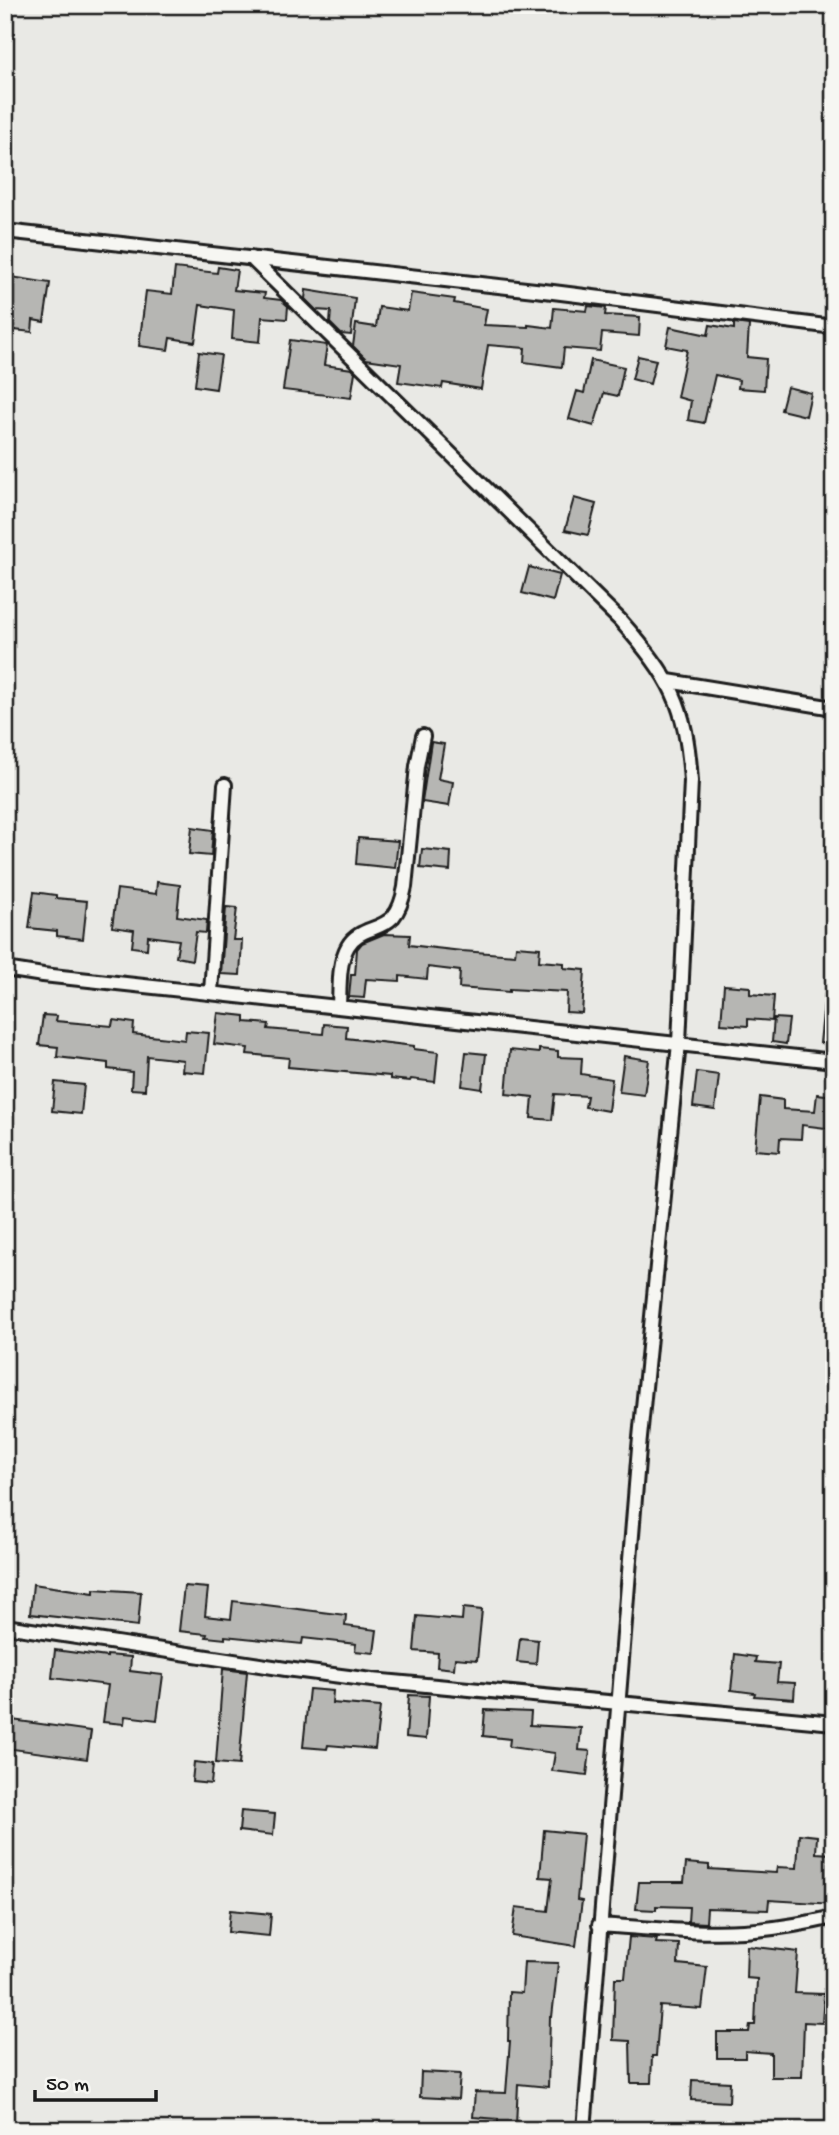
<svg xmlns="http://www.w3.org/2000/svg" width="839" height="2135" viewBox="0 0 839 2135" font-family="'Gochi Hand',sans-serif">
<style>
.building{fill:#b6b6b3;stroke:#1c1c1c;stroke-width:2}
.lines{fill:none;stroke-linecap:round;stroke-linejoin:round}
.street-casing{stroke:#1c1c1c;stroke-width:18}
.street{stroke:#f6f6f2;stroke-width:12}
</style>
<rect width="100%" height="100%" fill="#e9e9e5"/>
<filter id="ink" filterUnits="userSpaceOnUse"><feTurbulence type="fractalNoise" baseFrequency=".0143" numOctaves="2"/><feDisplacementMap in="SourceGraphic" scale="14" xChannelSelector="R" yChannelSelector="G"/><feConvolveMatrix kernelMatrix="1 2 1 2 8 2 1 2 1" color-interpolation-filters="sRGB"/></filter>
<g filter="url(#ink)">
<path class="building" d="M218 267 237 270 234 290 265 293 264 298 281 300 288 306 287 319 262 317 260 342 232 339 234 310 200 305 195 342 170 338 168 350 139 346 146 291 172 294 175 268 217 273Z
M5 276 50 283 44 322 33 320 32 332 5 329Z
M306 290 355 298 351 335 341 334 330 323 331 311 316 310 305 299Z
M411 293 455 299 454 303 487 309 484 325 528 327V325L552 328 554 308 587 311 588 306 606 308 605 315 640 317 639 336 602 333 600 351 564 348 562 367 524 362 525 348 488 345 481 389 443 383 442 388 398 382 401 364 366 359 353 346 356 324 376 327 379 307 408 311Z
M734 323 749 325 747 357 766 359 764 390 738 388 739 380 715 375 704 423 688 420 691 401 677 397 687 350 666 346 670 327 708 335 710 325 734 329Z
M290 340 327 345 324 365 352 369 355 372 351 398 283 390Z
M199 352 221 355 216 389 195 386Z
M638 356 656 360 650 384 632 379Z
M591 360 624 367 618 396 604 393 594 426 569 419 577 391 584 393Z
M787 387 811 393 806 416 781 410Z
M574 498 596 504 588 535 565 530Z
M529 567 560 575 553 601 522 593Z
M431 742 444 744 438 779 453 782 449 806 422 802Z
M192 827 213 830 211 856 189 854Z
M358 838 398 841 395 868 356 864Z
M422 849 451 852 450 871 420 868Z
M157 882 180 885 177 916 207 920 206 933 196 932 192 960 176 957 179 940 148 936 147 949 132 947 134 930 112 927 117 889 156 894Z
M34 892 56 895V898L87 901 83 939 57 936V931L29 928Z
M226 907 237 908 233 940H242L240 975 221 974Z
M384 934 410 935 409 945 462 951 515 955 516 946 540 948 539 961 564 963V968L585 970 582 1013 566 1012 567 992 509 989V992L459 988 460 971 428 967 427 979 400 976V981L366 979 364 998 349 997 351 975H355L357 949 362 943Z
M724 985 750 987V994L774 996 772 1021 748 1019V1026L721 1024Z
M825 993H834V1044L820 1043Z
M218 1013 245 1016V1022L269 1024 268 1029 323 1034 324 1024 347 1026 346 1038 414 1046V1049L438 1052 435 1082 411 1079 410 1081 390 1079V1076L288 1067 289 1058 247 1054 248 1048 214 1044Z
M43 1015 57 1016 56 1021 112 1026 113 1020 134 1023 133 1034 185 1040 186 1031 209 1033 205 1073 182 1071 183 1060 147 1056 145 1090 131 1089 132 1072 108 1069V1063L57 1057 58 1047 39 1045Z
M774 1018 789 1019 786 1044 772 1042Z
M539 1049 558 1051V1057L582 1058 581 1074 612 1079 608 1111 585 1107 587 1096 555 1094 552 1120 531 1118 533 1097 506 1094 510 1050 539 1053Z
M466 1052 486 1054 482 1089 462 1086Z
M624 1056 649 1060 644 1095 619 1092Z
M697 1072 719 1075 715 1110 693 1107Z
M55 1082 84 1085 81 1114 52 1111Z
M817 1094 834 1096V1129L802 1125 801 1139 780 1138 779 1152 755 1150 760 1097 783 1100V1109L815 1111Z
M33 1584 94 1593V1589L141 1592 138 1626 30 1614Z
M184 1586 208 1588 205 1616 231 1619 233 1601 346 1615 345 1626 377 1630 374 1653 355 1651 356 1644 303 1638 302 1644 225 1636V1639L206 1637 207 1634 179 1631Z
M463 1608 482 1610 477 1660 455 1658 454 1669 437 1667 438 1653 414 1651 417 1616 462 1620Z
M520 1638 538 1640 536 1664 517 1662Z
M55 1650 107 1657V1655L131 1657 130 1671 163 1675 157 1720 125 1716 124 1724 103 1722 108 1685 52 1678Z
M735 1654 756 1657 755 1662 779 1664 777 1682 795 1683 794 1699 754 1696 755 1693 731 1690Z
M223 1669 247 1672 239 1765 216 1763Z
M309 1689 333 1691 332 1703 380 1707 375 1749 328 1745 327 1749 303 1747Z
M409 1695 429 1696 426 1739 406 1737Z
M485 1710 531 1712 530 1725 581 1728 579 1750 590 1751 587 1775 552 1771 555 1753 509 1747 510 1739 483 1736Z
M5 1719 91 1731 87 1759 5 1748Z
M194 1762 213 1764 211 1784 192 1782Z
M241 1811 275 1814 273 1835 239 1831Z
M544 1830 583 1834 577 1900 582 1901 576 1946 512 1936 516 1907 548 1911 552 1878 540 1877Z
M799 1834 817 1836 816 1853 832 1854 829 1885 834 1886V1904L769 1900 768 1910 707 1908 706 1923 688 1922 689 1907 656 1906V1910L636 1909 639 1882H684L686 1863 709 1865V1869L776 1873 777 1867 797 1868Z
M230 1910 271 1914 269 1936 228 1932Z
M629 1937 657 1939 656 1943 679 1944 678 1964 707 1967 702 2009 660 2006 656 2056H652L651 2083H631L630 2041 613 2040 615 1978H625Z
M747 1946 798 1952 795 1993 824 1994 822 2023 804 2022 802 2077H771V2053L745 2051V2058H717V2032H749L750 2025H755L757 1979 746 1978Z
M524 1962 558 1963 552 2017H550L548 2087 518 2084 516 2125 498 2124V2119L473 2117 475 2092 506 2093 510 2041H508L509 1992 522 1993Z
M421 2072 460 2074 458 2099 420 2097Z
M692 2080 730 2082 729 2102 691 2100Z"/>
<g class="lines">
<g class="street-casing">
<path id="street" d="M5 231 553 292 834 327
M251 258 620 620C671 678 686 703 691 781L679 1043 639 1448 584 2130
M668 681 834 708
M5 969 43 975 834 1061
M211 992 225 785
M339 1006C340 988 338 963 348 946 358 928 380 931 393 917 400 909 403 898 405 887L417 766 423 736
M5 1626 286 1669 372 1680 834 1723
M599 1925C647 1928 696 1934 744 1931 774 1929 804 1924 834 1917"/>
</g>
<use href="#street" class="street"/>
</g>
</g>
<rect width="839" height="2135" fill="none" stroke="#f6f6f2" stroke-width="28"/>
<rect x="14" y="14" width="811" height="2107" fill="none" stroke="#1c1c1c" stroke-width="2.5" filter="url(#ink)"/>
<path d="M35 2090v10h121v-10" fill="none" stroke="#1c1c1c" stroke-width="3.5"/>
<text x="46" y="2090" font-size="21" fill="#1c1c1c" stroke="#f6f6f2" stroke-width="5" paint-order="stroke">50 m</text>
</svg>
